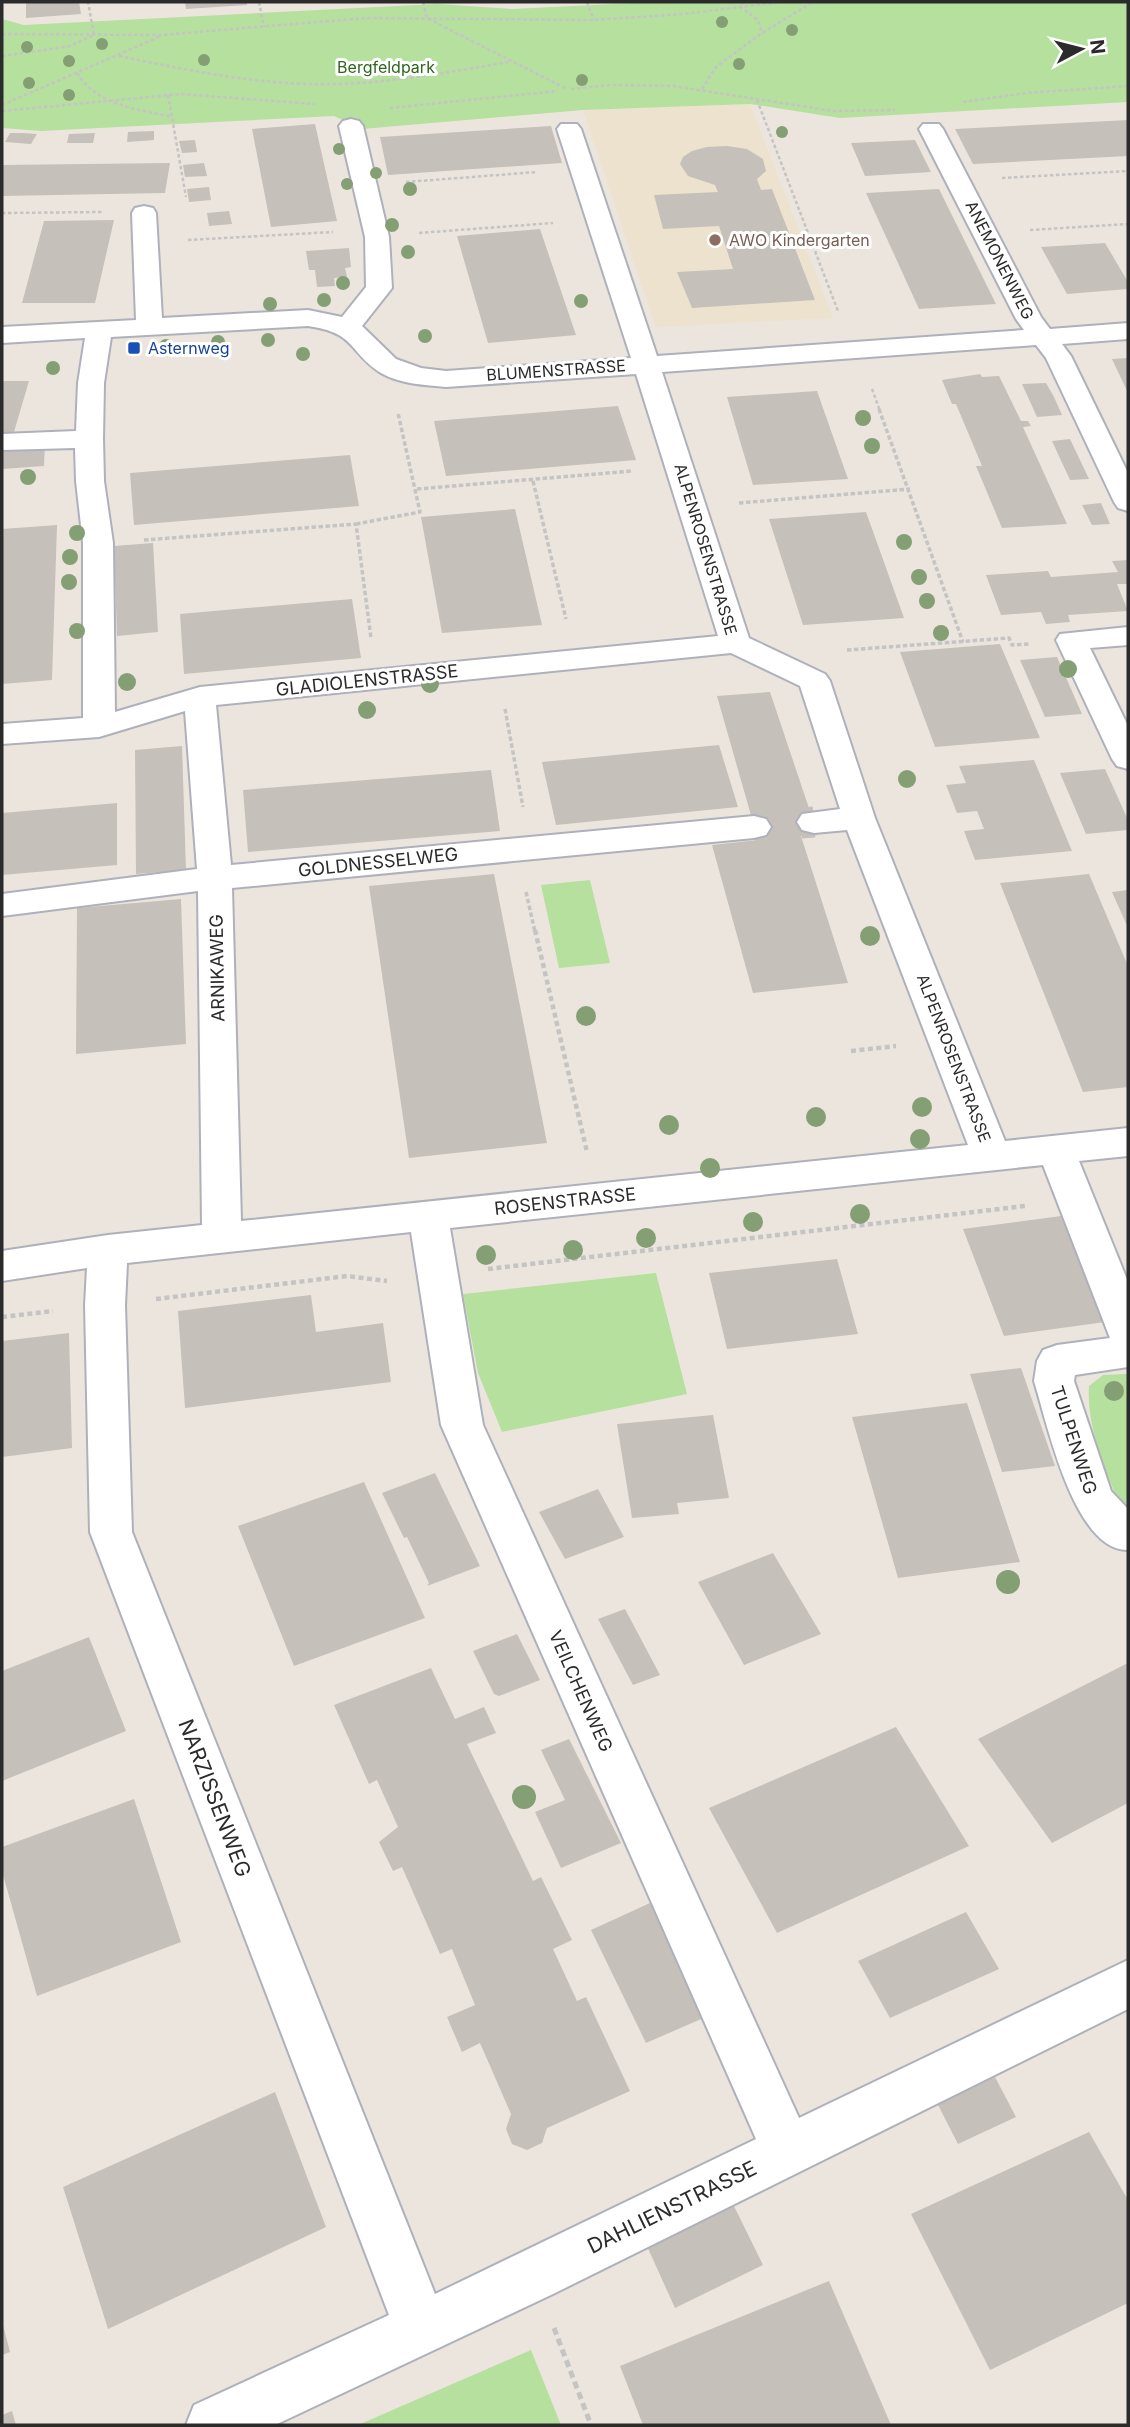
<svg xmlns="http://www.w3.org/2000/svg" width="1130" height="2427" viewBox="0 0 1130 2427" font-family="Inter,sans-serif">
<style>
.education{fill:#ede2ce}
.green{fill:#b6e09d}
.building{fill:#c5c0b9}
.lines{fill:none;stroke-linecap:round;stroke-linejoin:round}
.minor-tunnel{stroke:#c5c0ba;stroke-width:31;stroke-dasharray:31 16;stroke-linecap:butt}
.minor-casing{stroke:#aeb1bb;stroke-width:4}
.path-far3{stroke:#c4c4c4;stroke-width:2.5;stroke-dasharray:3.5 2.5;stroke-linecap:butt}
.path-far2{stroke:#c4c4c4;stroke-width:3.5;stroke-dasharray:4.5 2.5;stroke-linecap:butt}
.path-far1{stroke:#c4c4c4;stroke-width:4.5;stroke-dasharray:5 3.5;stroke-linecap:butt}
.path{stroke:#c4c4c4;stroke-width:5;stroke-dasharray:7 4.5;stroke-linecap:butt}
.minor{fill:#fff;fill-rule:evenodd}
.tree{fill:#849f74}
.education-dot{fill:#8d6e63;stroke:#fff;stroke-width:2.5}
.transit-dot{fill:#1a4fb4;stroke:#fff;stroke-width:2.5}
.labels{text-anchor:middle;dominant-baseline:central;stroke-width:6;stroke-linejoin:round;paint-order:stroke}
.far-park-label{font-size:16px;fill:#2f651e;stroke:#fff}
.far-education-label{font-size:16px;fill:#785e54;stroke:#fff;text-anchor:start}
.far-street-label{font-size:16px;fill:#2b2b2b;stroke:#fff}
.far-transit-label{font-size:16px;fill:#164399;stroke:#fff;text-anchor:start}
.street-label{font-size:18px;fill:#2b2b2b;stroke:#fff}
.near-street-label{font-size:21px;fill:#2b2b2b;stroke:#fff}
</style>
<rect width="100%" height="100%" fill="#ece5de"/>
<path class="education" d="M750 104 833 318 656 327 583 110Z"/>
<path class="green" d="M655 2H1128V102L840 118 750 104 583 110 362 129 334 116 41 131 2 128V19L24 25 437 4 512 9Z
M590 880 610 963 559 968 541 885Z
M656 1273 687 1394 502 1432 478 1373 463 1294Z
M1127 1374 1128 1375V1517L1124 1515C1108 1476 1086 1428 1089 1386L1103 1375Z
M531 2350 561 2425H358Z"/>
<path class="building" d="M26 2H79L81 14 26 18Z
M185 2H247V5L186 9Z
M1128 120V156L973 164 955 129Z
M315 124 337 221 271 227 252 129Z
M551 126 562 163 388 175 380 137Z
M154 131V140L127 142 128 132Z
M10 133H23L37 134 31 144 5 142Z
M95 133 93 143H67L69 134Z
M195 140 197 152 182 153 179 141Z
M915 140 931 172 865 176 851 143Z
M727 146 747 149 763 159 766 171 757 179 761 190 772 189 815 300 692 308 677 272 733 269 719 226 663 229 654 195 718 192 715 185 688 176 680 164 683 157 692 151 707 147Z
M170 163 165 193 2 196V165Z
M204 163 207 176 185 177 183 165Z
M209 187 211 200 189 202 187 189Z
M939 189 996 304 919 309 866 193Z
M229 211 232 224 209 226 207 213Z
M114 220 95 303H22L44 221Z
M540 229 576 335 488 343 457 236Z
M1105 243 1128 282V289L1067 294 1041 247Z
M349 248 351 267 345 268 347 277 334 278 335 286 317 287 315 270H309L306 251Z
M1128 358V393L1112 359Z
M980 374 982 377 999 376 1021 421H1028L1031 426 1023 427 1067 524 1002 528 976 466H982L956 404H952L942 380Z
M2 381H29L14 432H2Z
M1046 383 1054 397 1062 415 1037 417 1022 384Z
M817 391 848 479 753 485 727 397Z
M618 406 636 460 446 476 434 421Z
M1070 439 1080 460 1089 479 1070 480 1052 441Z
M45 444 44 466 2 469V447Z
M350 455 359 506 134 525 130 473Z
M1101 503 1110 524 1092 525 1082 505Z
M515 509 542 625 442 633 421 517Z
M866 512 904 618 803 625 769 519Z
M57 525 52 680 2 684V529Z
M153 543 158 632 117 636 114 546Z
M1128 560V584H1117L1128 611 1068 615 1070 622 1046 624 1041 612 1001 615 986 575 1048 571 1051 577 1118 572 1112 561Z
M352 599 361 658 184 674 180 614Z
M1000 644 1040 738 935 747 900 652Z
M1057 657 1082 714 1045 717 1020 660Z
M770 692 818 835 801 836 848 983 753 993 712 845 758 840 717 696Z
M719 745 738 807 556 825 542 762Z
M182 746 186 870 136 874 135 750Z
M1034 760 1072 851 975 860 964 831 984 829 977 811 957 813 946 785 966 783 959 766Z
M1105 769 1128 820V830L1086 834 1060 773Z
M491 770 500 831 248 852 243 790Z
M117 803V865L2 875V813Z
M494 874 547 1143 409 1158 369 886Z
M1089 874 1128 966V1087L1083 1092 1000 883Z
M1128 890V928L1112 892Z
M181 899 186 1044 76 1054 77 908Z
M1061 1216 1105 1322 1004 1336 963 1229Z
M837 1259 858 1334 727 1349 709 1273Z
M311 1295 316 1332 383 1323 391 1382 185 1408 178 1311Z
M69 1333 72 1448 2 1457V1341Z
M1021 1368 1055 1466 1002 1472 970 1374Z
M967 1403 1020 1562 898 1578 852 1417Z
M713 1415 729 1498 677 1503 679 1514 632 1518 617 1424Z
M435 1473 480 1566 427 1586 429 1583 407 1537 404 1538 382 1493Z
M364 1482 425 1618 294 1666 238 1526Z
M598 1489 624 1537 565 1559 539 1512Z
M773 1553 821 1634 744 1665 698 1582Z
M625 1609 660 1675 633 1685 598 1619Z
M517 1634 540 1680 499 1696 494 1694 473 1651Z
M89 1637 126 1731 2 1781V1671Z
M1128 1663V1803L1052 1843 978 1739Z
M431 1668 455 1719 484 1707 496 1733 467 1744 533 1881 541 1877 572 1940 553 1949 577 2001 586 1997 630 2091 547 2128 542 2143 527 2150 512 2144 506 2129 511 2114 480 2043 462 2052 447 2017 475 2005 452 1949 440 1954 402 1867 393 1871 379 1842 398 1827 377 1780 369 1784 334 1705Z
M896 1727 969 1846 777 1933 709 1808Z
M569 1739 621 1843 561 1868 535 1812 565 1800 541 1750Z
M134 1799 181 1942 37 1996 2 1871V1847Z
M650 1903 708 2016 646 2043 591 1930Z
M966 1912 999 1969 890 2018 858 1961Z
M995 2077 1016 2117 958 2144 937 2103Z
M275 2092 326 2227 108 2329 63 2187Z
M1089 2132 1128 2200V2303L990 2370 911 2214Z
M732 2202 763 2265 675 2308 646 2244Z
M829 2281 891 2425H643L620 2366Z
M3 2325 10 2352 2 2355V2326Z
M12 2411 16 2425H2V2415Z"/>
<g class="lines">
<path class="minor-tunnel" d="M754 827 814 822"/>
<g class="minor-casing">
<path id="minor" d="M351 119 359 121 363 126 389 237 392 288 362 326 396 359 421 368 446 371 631 358 557 129 561 124H577L581 129 657 356 1024 330 1016 319 919 129 923 124H939L943 129 1041 317 1050 329 1128 323V339L1062 344 1071 356 1128 473V511L1118 508 1114 502 1046 358 1036 345 662 372 749 638 825 674 830 681 875 818 1005 1141 1128 1128V1156L1079 1161 1128 1282V1367L1075 1375 1074 1381 1111 1491 1128 1509V1550C1074 1551 1047 1423 1034 1381L1037 1361 1043 1350 1057 1345 1110 1338 1043 1165 450 1228 483 1425 799 2118 1128 1960V2009L553 2294 275 2425H186L194 2405 389 2315 90 1532 85 1305 87 1268 2 1281V1251L108 1235 202 1225 198 891 2 916V894L197 869 185 711 99 737 2 744V724L83 718V543L76 481 75 448 2 450V434L76 431 78 383 85 338 2 343V327L136 320 132 213 135 208 144 206 153 208 156 213 162 318 308 310 342 317 366 287 365 237 339 126 343 121ZM308 326C357 333 348 352 381 373 400 384 425 385 446 387L636 374 718 636 200 687 115 712 113 543 104 481 103 439 104 383 111 337ZM731 653 800 686 840 809 802 814 797 822 802 830 814 833 847 830 968 1145 241 1221 232 888 754 838 766 835 771 827 766 819 754 816 231 865 216 705ZM411 1232 441 1425 756 2139 435 2294 132 1532 125 1305 127 1263Z
M1128 627V645L1090 648 1128 726V769L1117 766 1112 759 1056 640 1060 634Z"/>
</g>
<path class="path-far3" d="M259 2 264 27
M423 2 427 18 567 89
M587 2 594 20
M744 2 740 7 758 20 762 33
M2 34 162 35 366 18 594 20 683 14 782 2
M2 56 70 46 94 35 88 2
M119 56C182 69 244 82 308 84 376 86 443 73 509 62
M77 73C98 106 137 109 172 117
M571 89 609 85 673 86 833 111 895 110
M702 89 716 67 762 33 813 2
M168 95 186 197
M757 100 838 311
M963 102 1026 93 1128 86
M2 105 161 36
M390 108 558 91
M2 111 181 94 315 104
M1002 178 1128 171
M406 182 537 172
M2 213 102 212
M1030 230 1128 224
M419 233 553 223
M188 240 333 232
M872 389 880 411"/>
<path class="path-far2" d="M879 409 963 642
M533 481 566 619
M417 489 632 471
M739 503 910 489
M356 524 420 512 398 413
M144 540 356 524 371 638
M847 650 1009 638 1012 645 1029 644
M505 709 523 807
M526 892 535 932"/>
<path class="path-far1" d="M535 930 587 1152
M851 1051 896 1046
M488 1269 1025 1206
M156 1299 347 1276 387 1281
M2 1317 53 1311"/>
<path class="path" d="M554 2328 591 2425"/>
<use href="#minor" class="minor"/>
</g>
<g class="tree">
<circle cx="722" cy="22" r="6"/>
<circle cx="792" cy="30" r="6"/>
<circle cx="102" cy="44" r="6"/>
<circle cx="27" cy="47" r="6"/>
<circle cx="204" cy="60" r="6"/>
<circle cx="69" cy="61" r="6"/>
<circle cx="739" cy="64" r="6"/>
<circle cx="582" cy="80" r="6"/>
<circle cx="29" cy="83" r="6"/>
<circle cx="69" cy="95" r="6"/>
<circle cx="782" cy="132" r="6"/>
<circle cx="339" cy="149" r="6"/>
<circle cx="376" cy="173" r="6"/>
<circle cx="347" cy="184" r="6"/>
<circle cx="410" cy="189" r="7"/>
<circle cx="392" cy="225" r="7"/>
<circle cx="408" cy="252" r="7"/>
<circle cx="343" cy="283" r="7"/>
<circle cx="324" cy="300" r="7"/>
<circle cx="581" cy="301" r="7"/>
<circle cx="270" cy="304" r="7"/>
<circle cx="425" cy="336" r="7"/>
<circle cx="268" cy="340" r="7"/>
<circle cx="218" cy="342" r="7"/>
<circle cx="166" cy="346" r="7"/>
<circle cx="303" cy="354" r="7"/>
<circle cx="53" cy="368" r="7"/>
<circle cx="863" cy="418" r="8"/>
<circle cx="872" cy="446" r="8"/>
<circle cx="28" cy="477" r="8"/>
<circle cx="77" cy="533" r="8"/>
<circle cx="904" cy="542" r="8"/>
<circle cx="70" cy="557" r="8"/>
<circle cx="919" cy="577" r="8"/>
<circle cx="69" cy="582" r="8"/>
<circle cx="927" cy="601" r="8"/>
<circle cx="77" cy="631" r="8"/>
<circle cx="941" cy="633" r="8"/>
<circle cx="1068" cy="669" r="9"/>
<circle cx="127" cy="682" r="9"/>
<circle cx="430" cy="684" r="9"/>
<circle cx="367" cy="710" r="9"/>
<circle cx="907" cy="779" r="9"/>
<circle cx="870" cy="936" r="10"/>
<circle cx="586" cy="1016" r="10"/>
<circle cx="922" cy="1107" r="10"/>
<circle cx="816" cy="1117" r="10"/>
<circle cx="669" cy="1125" r="10"/>
<circle cx="920" cy="1139" r="10"/>
<circle cx="710" cy="1168" r="10"/>
<circle cx="860" cy="1214" r="10"/>
<circle cx="753" cy="1222" r="10"/>
<circle cx="646" cy="1238" r="10"/>
<circle cx="573" cy="1250" r="10"/>
<circle cx="486" cy="1255" r="10"/>
<circle cx="1114" cy="1391" r="10"/>
<circle cx="1008" cy="1582" r="12"/>
<circle cx="524" cy="1797" r="12"/>
</g>
<circle class="education-dot" cx="715" cy="240" r="7"/>
<rect class="transit-dot" x="127" y="341" width="14" height="14" rx="3.5"/>
<g class="labels">
<g class="far-park-label">
<text x="386" y="67">Bergfeldpark</text>
</g>
<g class="far-education-label">
<text x="729" y="240">AWO Kindergarten</text>
</g>
<g class="far-street-label">
<text transform="translate(1000 260) rotate(63)">ANEMONENWEG</text>
<text transform="translate(556 370) rotate(-4)">BLUMENSTRASSE</text>
<text transform="translate(706 549) rotate(73)">ALPENROSENSTRASSE</text>
<text transform="translate(954 1058) rotate(69)">ALPENROSENSTRASSE</text>
</g>
<g class="far-transit-label">
<text x="148" y="348">Asternweg</text>
</g>
<g class="street-label">
<text transform="translate(367 680) rotate(-6)">GLADIOLENSTRASSE</text>
<text transform="translate(378 862) rotate(-6)">GOLDNESSELWEG</text>
<text transform="translate(217 968) rotate(-91)">ARNIKAWEG</text>
<text transform="translate(565 1201) rotate(-6)">ROSENSTRASSE</text>
<text transform="translate(1074 1440) rotate(72)">TULPENWEG</text>
<text transform="translate(581 1691) rotate(66)">VEILCHENWEG</text>
</g>
<g class="near-street-label">
<text transform="translate(215 1798) rotate(69)">NARZISSENWEG</text>
<text transform="translate(672 2207) rotate(-26)">DAHLIENSTRASSE</text>
</g>
</g>
<rect width="1130" height="2427" fill="none" stroke="#2b2b2b" stroke-width="7"/>
<g transform="translate(1081 49) rotate(83)" stroke="#ffffff" stroke-width="5" paint-order="stroke">
<path d="M0-5L12 26L0 18L-12 26Z" fill="#2b2b2b"/>
<text y="-10" font-size="19" font-weight="bold" text-anchor="middle" fill="#2b2b2b">N</text>
</g>
</svg>
